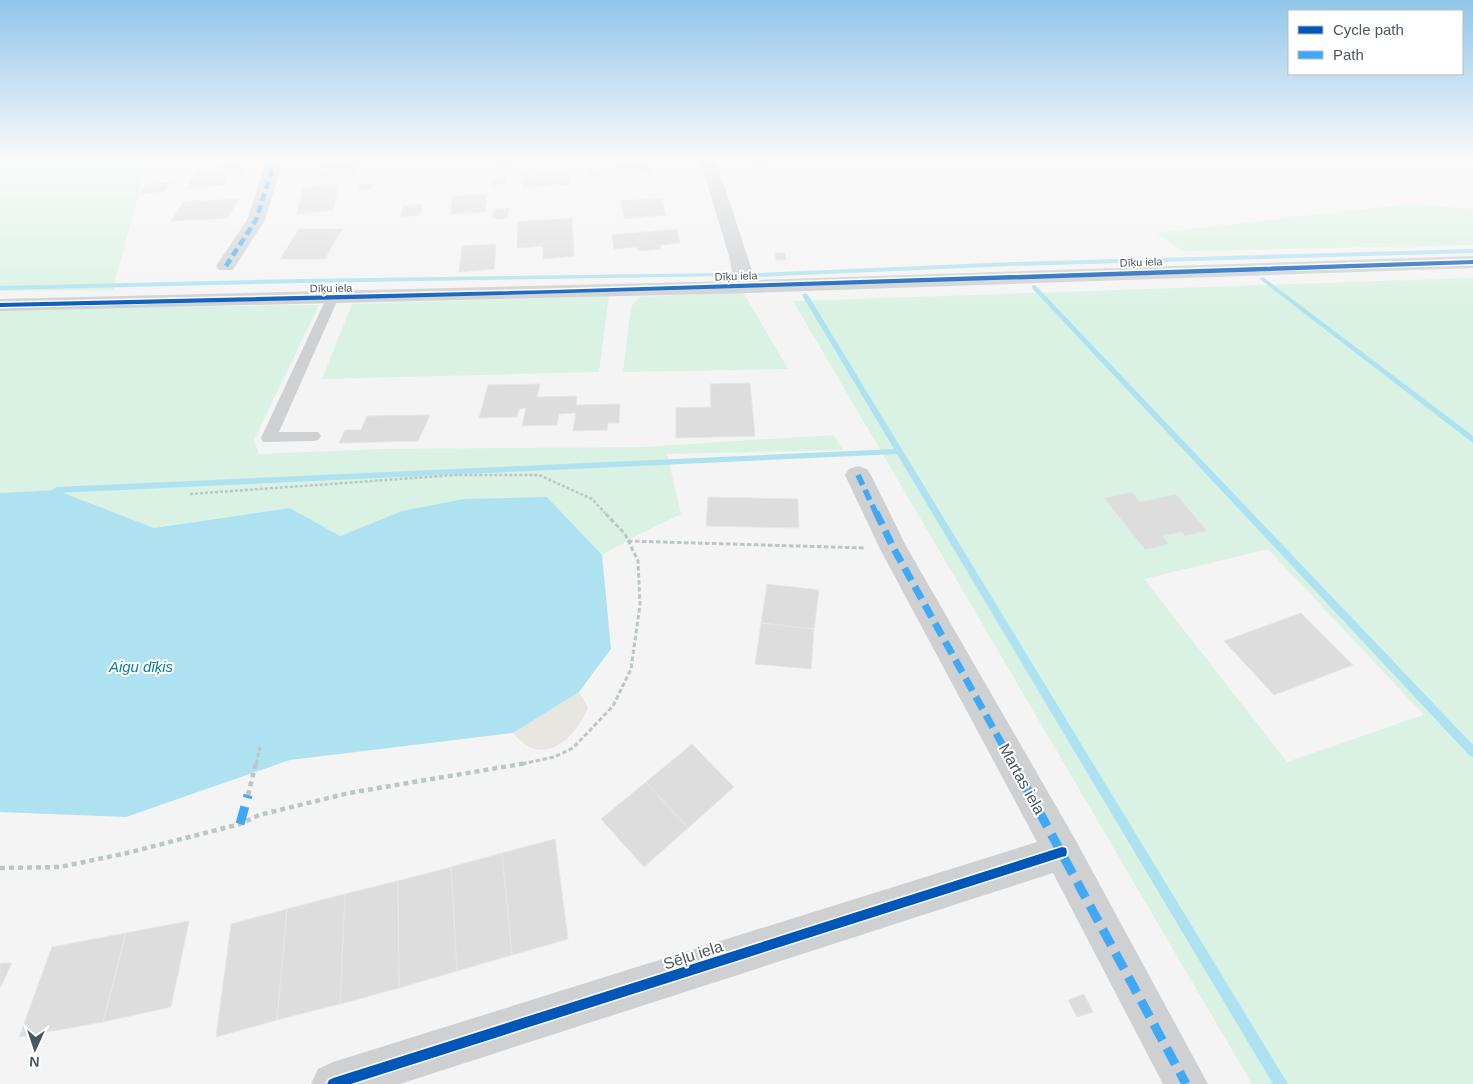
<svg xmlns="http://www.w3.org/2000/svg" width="1473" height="1084" viewBox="0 0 1473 1084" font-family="Arial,sans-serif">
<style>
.green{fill:#d9f2e3;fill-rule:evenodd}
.sand{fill:#e7e6e1}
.water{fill:#aee2f0}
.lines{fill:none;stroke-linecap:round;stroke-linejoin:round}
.stream{fill:#aee2f0;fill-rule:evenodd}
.building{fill:#ddddde;stroke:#e5e6e7}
.path-far2{stroke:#bcc7c4;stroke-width:2.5;stroke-dasharray:3 2;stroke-linecap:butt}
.path-far1{stroke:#bcc7c4;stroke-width:3;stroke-dasharray:4.5 2.5;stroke-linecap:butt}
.path{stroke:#bcc7c4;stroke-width:4.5;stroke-dasharray:5 4;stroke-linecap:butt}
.lane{fill:#ced0d2;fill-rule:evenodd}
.street{fill:#ced0d2;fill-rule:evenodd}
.quiet-far3{stroke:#3fa9f5;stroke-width:4.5;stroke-dasharray:8 4.5;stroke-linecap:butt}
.quiet-far2{stroke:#3fa9f5;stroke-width:5.5;stroke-dasharray:11 5.5;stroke-linecap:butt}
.quiet-far1{stroke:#3fa9f5;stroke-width:7;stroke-dasharray:14 7;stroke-linecap:butt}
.quiet{stroke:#3fa9f5;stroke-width:9;stroke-dasharray:18 9;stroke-linecap:butt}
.cycleway-casing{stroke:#fff;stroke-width:3}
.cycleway{fill:#0057b8;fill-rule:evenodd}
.labels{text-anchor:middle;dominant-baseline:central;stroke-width:4;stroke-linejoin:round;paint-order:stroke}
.far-street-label{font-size:11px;fill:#4a5661;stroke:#fff}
.water-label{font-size:15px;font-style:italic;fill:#0c7c9b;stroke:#fff}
.near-street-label{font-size:16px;fill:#4a5661;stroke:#fff}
</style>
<rect width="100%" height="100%" fill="#f4f4f4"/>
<path class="green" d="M0 160H148L115 281 114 290 0 291Z
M1410 204 1473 209V245L1182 251 1157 233Z
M1473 278V1084H1252L793 301ZM1268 549 1423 714V715L1287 762 1144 579Z
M743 292 788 369 623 372 631 307 639 297Z
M609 296 599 372 322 379 352 304Z
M319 305 254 440 259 454 381 449 643 447 833 435 843 450 667 454 681 514 636 536 602 555 547 497 402 511 340 536 290 508 154 528 56 490 0 493V309Z"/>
<path class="sand" d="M579 692 588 708C574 740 542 769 513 733Z"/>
<path class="water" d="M56 490 154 528 290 508 340 536 402 511 464 499 547 497 602 555 611 649 579 692 513 733 290 760 126 817 0 812V493Z"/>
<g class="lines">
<path class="stream" d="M1473 249V253L1012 266 759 277 756 275 759 273 1012 262Z
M725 273 727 274V276L301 283 0 290V286L301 279Z
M1263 277 1473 436V443L1261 280 1260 279Z
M1034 285 1036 286 1473 745V757L1469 755 1032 288V286Z
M805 293 808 295 1288 1084H1273L897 454 56 493 52 490 56 487 894 449 802 295Z"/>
</g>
<path class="building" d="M321 160H357L356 173 319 177Z
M747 160H798L799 163 749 166Z
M651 163 653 172 588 177 587 169Z
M244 164 241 174 227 176 224 185 188 189 196 169Z
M569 171V185L523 188 524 174Z
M507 176V184L493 186 492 178Z
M170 182 166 191 141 194 145 185Z
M339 184 333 210 297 214 303 188Z
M360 184H374L371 189H358Z
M487 194 485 212 450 214 453 196Z
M662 198 666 215 624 219 621 201Z
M239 199 228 218 171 221 183 202Z
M422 204 420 215 401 217 403 206Z
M509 208 507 219H492L494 209Z
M572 218 574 256 543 259V246L517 248 518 222Z
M299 229H342L325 259H280Z
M676 229 680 243 660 245 661 249 638 251 637 247 614 249 612 235Z
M496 244 494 269 459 272 462 246Z
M775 253H785L786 260H776Z
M750 383 755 436 676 438V408L711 407 710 384Z
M540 384 537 397 577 396 576 405 620 404 619 423H608L607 430 573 431 576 413 559 414 557 425 522 426 526 408 519 409 517 417 479 418 488 385Z
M430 415 418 441 339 443 345 430H361L367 416Z
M1132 492 1140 502 1176 494 1207 531 1185 536 1182 532 1163 536 1169 544 1145 550 1104 498Z
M708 497 798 499 799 528 706 526Z
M767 584 819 590 814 629 761 623Z
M1301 613 1353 665 1274 695 1224 641Z
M761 623 814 629 811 669 755 664Z
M692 744 734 787 688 828 646 782Z
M646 782 688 828 644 867 601 819Z
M555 839 568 939 512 955 502 853Z
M502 853 512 955 457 971 451 867Z
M451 867 457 971 399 988 398 881Z
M398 881 399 988 340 1004 345 894Z
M345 894 340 1004 277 1020 287 909Z
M287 909 277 1020 216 1037 231 924Z
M189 921 171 1007 103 1022 126 933Z
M126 933 103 1022 19 1037 52 947Z
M0 963H12L0 988Z
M1084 994 1093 1012 1077 1017 1068 1000Z"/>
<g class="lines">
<path class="path-far2" d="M190 494 456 475H539L592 499 605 513"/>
<path class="path-far1" d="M628 541 864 548
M256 764 260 747
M522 764 554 757 573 748 613 706 631 669 640 605 638 561 625 534 604 512"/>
<path class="path" d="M248 795 256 763
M0 868 60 867 127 853 240 824 259 815 349 793 527 763"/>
<path class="lane" d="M332 295 338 299 279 432H318L321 436 318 440 313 441 263 442 261 438 326 299Z"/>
<path class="street" d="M267 160H283L265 220 233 270H219L216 266 247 220Z
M515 160 513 163 497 166 489 161Z
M700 160H716L755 280 1473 256V268L750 293 0 311V299L734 281 729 256Z
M858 466 867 469 871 475 906 546 1075 839 1208 1084H1163L1053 873 400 1084H311L318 1069 333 1062 1037 842 880 549 845 475 849 469Z"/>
<path class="quiet-far3" d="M497 161 507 160
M226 266 256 220 275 160"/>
<path class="quiet-far2" d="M858 475 876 513"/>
<path class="quiet-far1" d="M876 512 894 549 1013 764"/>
<path class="quiet" d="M1013 763 1186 1084
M240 824 248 795"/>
<g class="cycleway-casing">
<path id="cycleway" d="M1473 260V264C982 281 491 297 0 307V303L552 290Z
M1062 847 1066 848 1067 852 1066 856 1062 857 351 1084H327L329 1080 333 1078Z"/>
</g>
<use href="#cycleway" class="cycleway"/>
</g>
<linearGradient id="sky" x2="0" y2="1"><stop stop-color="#91c6eb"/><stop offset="0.51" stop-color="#fafafa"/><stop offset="1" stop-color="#fafafa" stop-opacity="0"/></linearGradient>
<rect width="1473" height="312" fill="url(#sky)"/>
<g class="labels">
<g class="far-street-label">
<text transform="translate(1141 262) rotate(-2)">Dīķu iela</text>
<text transform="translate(736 276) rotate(-2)">Dīķu iela</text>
<text transform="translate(331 288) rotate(-1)">Dīķu iela</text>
</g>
<g class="water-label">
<text x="141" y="666">Aigu dīķis</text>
</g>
<g class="near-street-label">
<text transform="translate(1022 779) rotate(61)">Martas iela</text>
<text transform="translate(693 955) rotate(-18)">Sēļu iela</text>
</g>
</g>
<rect x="1288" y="10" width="175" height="65" fill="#ffffff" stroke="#b7bbc0"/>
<rect x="1298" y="26" width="25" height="8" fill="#0057b8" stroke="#b7bbc0"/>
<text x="1333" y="35" font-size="15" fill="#4a5661">Cycle path</text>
<rect x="1298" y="51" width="25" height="8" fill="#3fa9f5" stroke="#b7bbc0"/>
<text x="1333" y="60" font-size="15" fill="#4a5661">Path</text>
<g transform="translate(35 1049) rotate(183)" stroke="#ffffff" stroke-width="4" paint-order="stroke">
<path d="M0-4L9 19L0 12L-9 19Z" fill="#4a5661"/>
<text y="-8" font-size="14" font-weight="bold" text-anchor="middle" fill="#4a5661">N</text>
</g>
</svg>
